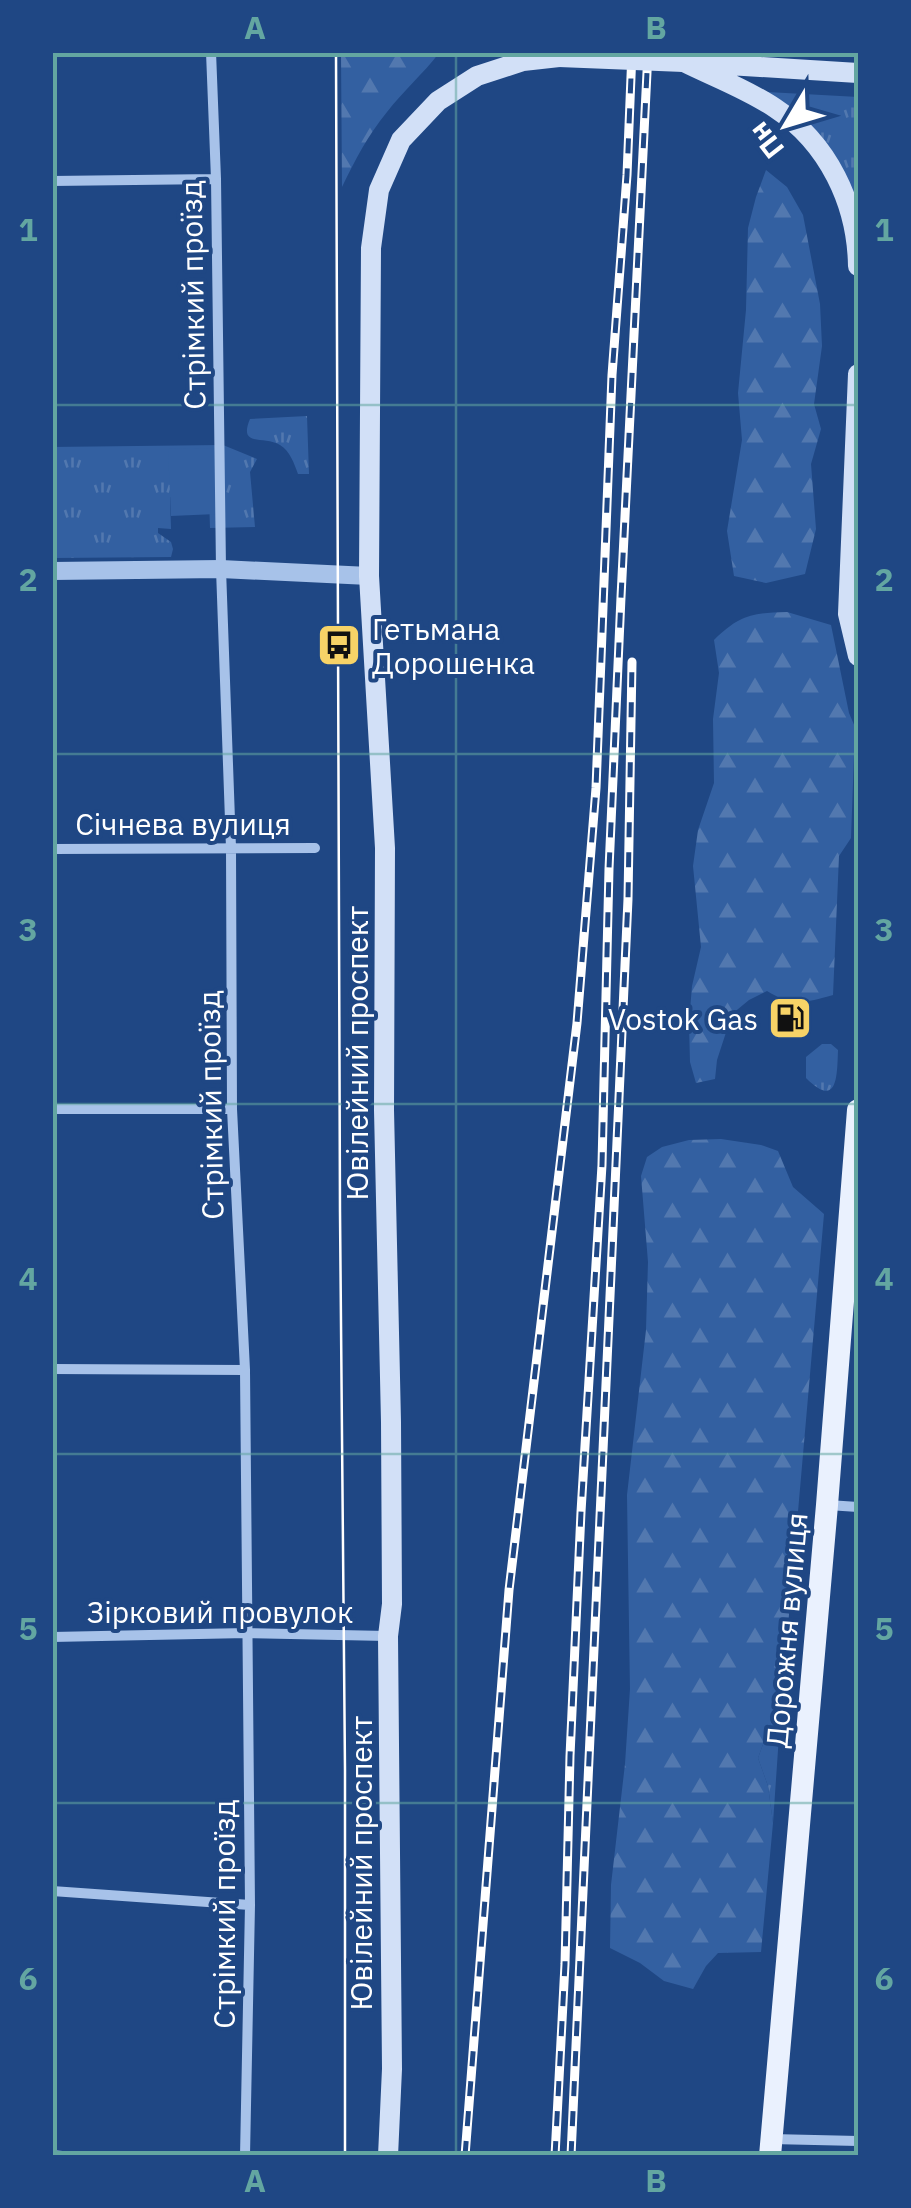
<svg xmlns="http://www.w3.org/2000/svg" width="911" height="2208" viewBox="0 0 911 2208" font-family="'IBM Plex Sans',sans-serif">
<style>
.grass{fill:url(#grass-tufts)}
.forest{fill:url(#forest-firs)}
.garden{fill:#3360a1}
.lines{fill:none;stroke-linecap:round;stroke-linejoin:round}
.minor{stroke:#a7c2e9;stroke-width:10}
.tertiary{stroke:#a7c2e9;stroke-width:18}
.secondary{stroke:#d2e0f7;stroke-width:20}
.primary{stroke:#eaf1fe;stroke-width:22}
.tram{stroke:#fff;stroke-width:2.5}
.rail-casing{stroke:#fff;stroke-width:9}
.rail{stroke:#1f4784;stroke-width:5;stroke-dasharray:15;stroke-linecap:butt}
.secondary-bridge{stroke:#d2e0f7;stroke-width:20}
.grid{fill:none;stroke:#63a6a1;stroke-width:2.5;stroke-opacity:0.55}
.labels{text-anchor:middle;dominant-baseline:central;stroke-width:8;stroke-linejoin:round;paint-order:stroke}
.street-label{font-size:30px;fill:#fff;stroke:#1f4784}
.poi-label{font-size:30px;fill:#fff;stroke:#1f4784;text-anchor:start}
.neatline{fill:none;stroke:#63a6a1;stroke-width:4}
.grid-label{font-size:32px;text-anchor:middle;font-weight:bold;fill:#63a6a1}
</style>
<defs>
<pattern id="grass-tufts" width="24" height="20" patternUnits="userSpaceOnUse" patternTransform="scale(2.5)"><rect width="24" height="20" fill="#3360a1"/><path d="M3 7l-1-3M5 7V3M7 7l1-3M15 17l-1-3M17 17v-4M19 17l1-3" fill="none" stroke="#5278af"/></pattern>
<pattern id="forest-firs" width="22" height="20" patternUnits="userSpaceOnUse" patternTransform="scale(2.5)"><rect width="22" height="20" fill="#3360a1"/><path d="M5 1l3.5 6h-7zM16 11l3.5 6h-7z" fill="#5278af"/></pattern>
</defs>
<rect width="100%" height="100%" fill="#1f4784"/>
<path class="grass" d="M767 92 858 97V206C845 156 804 125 767 92Z
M307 416 309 474H298C294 463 290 451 280 445 264 435 238 448 250 419Z
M223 445 257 459 250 472 255 527 210 528 209 496 170 497 171 529 158 528V533L171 542 173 549 171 557 53 558 52 447Z
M822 1044H831L838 1050C837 1075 838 1110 806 1078V1057Z
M781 1706 773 1823 768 1786 758 1758 770 1725Z"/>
<path class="forest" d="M341 53H439C423 74 403 91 387 112 368 135 355 160 342 187Z
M766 170 787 187 803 215 820 304 822 346 814 404 821 429 811 464 816 529 805 574 766 583 734 576 727 531 742 440 738 393 746 310 748 228 756 197Z
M787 612 831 625 849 713 855 727 851 838 839 856 833 995C804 1003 793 1007 767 991L749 1000 732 1014 717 1060 715 1079 696 1083 690 1062 689 1023 692 986 701 947 693 866 698 830 714 783 713 719 719 673 714 640C740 615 751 613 787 612Z
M721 1139 761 1145 778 1151 793 1187 824 1214 781 1706 770 1725 758 1758 768 1786 773 1823 761 1952 718 1953 706 1966 693 1989 664 1981 640 1963 610 1948 611 1885 625 1764 630 1689 627 1495 646 1330 648 1262 641 1176 647 1157 662 1147 689 1140Z"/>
<path class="garden" d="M214 448 217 514 171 516 168 449Z"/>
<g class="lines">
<path class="minor" d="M211 52 216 179 221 569 231 848 232 1109 245 1370 250 1905 245 2156
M52 181 216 179
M52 849 315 848
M52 1109H232
M52 1369 245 1370
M828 1505 858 1507
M52 1637 247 1633 387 1636
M52 1891 250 1905
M771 2139 858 2141
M52 2155 62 2156"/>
<path class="tertiary" d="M52 571 221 569 369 576"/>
<path class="secondary" d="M684 62C714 77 747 89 775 108 828 143 857 203 858 266
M696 63 858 73
M858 374 848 614 858 656
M388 2156 392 2069 388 1636 392 1604 391 1422 384 1110 385 848 369 576 371 248 379 190 401 140 438 101 477 76 523 61 559 57"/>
<path class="primary" d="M770 2156 827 1505 858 1110"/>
<path class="tram" d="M336 52 340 1212 345 1770V2156"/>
<g class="rail-casing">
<path id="rail" d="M465 2156 509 1590 577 1023 596 788 612 375 627 175 632 52
M555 2156 565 1964 570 1756 581 1512 602 1165 609 869 621 597 648 52
M571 2156 628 899 632 662"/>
</g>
<use href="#rail" class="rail"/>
<path class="secondary-bridge" d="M559 57 684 62"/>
</g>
<path class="grid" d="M456 52V2156M52 405H858M52 754H858M52 1104H858M52 1454H858M52 1803H858"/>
<defs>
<g id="bus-square" transform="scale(2.25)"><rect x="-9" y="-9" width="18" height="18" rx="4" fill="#f7d367" stroke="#1f4784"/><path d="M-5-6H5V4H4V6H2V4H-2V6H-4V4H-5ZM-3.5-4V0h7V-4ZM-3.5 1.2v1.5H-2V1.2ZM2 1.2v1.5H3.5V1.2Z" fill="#111"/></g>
<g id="fuel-square" transform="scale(2.25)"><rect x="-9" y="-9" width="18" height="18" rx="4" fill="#f7d367" stroke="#1f4784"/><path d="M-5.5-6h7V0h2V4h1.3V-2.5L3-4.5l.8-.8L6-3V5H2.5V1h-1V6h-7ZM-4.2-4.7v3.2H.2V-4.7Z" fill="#111"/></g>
</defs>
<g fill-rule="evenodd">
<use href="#bus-square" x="339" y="645"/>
<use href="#fuel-square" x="790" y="1018"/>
</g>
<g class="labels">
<g class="street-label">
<text transform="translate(192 295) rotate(-91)">Стрімкий проїзд</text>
<text x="183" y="823">Січнева вулиця</text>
<text transform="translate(356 1053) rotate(-90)">Ювілейний проспект</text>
<text transform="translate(210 1105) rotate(-91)">Стрімкий проїзд</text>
<text x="220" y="1611">Зірковий провулок</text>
<text transform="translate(786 1630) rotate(-85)">Дорожня вулиця</text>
<text transform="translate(360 1863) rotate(-90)">Ювілейний проспект</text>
<text transform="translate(223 1914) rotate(-90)">Стрімкий проїзд</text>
</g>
<g class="poi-label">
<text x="372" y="628">Гетьмана<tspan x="372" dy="34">Дорошенка</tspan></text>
<text x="758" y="1018" text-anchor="end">Vostok Gas</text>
</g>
</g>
<rect width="911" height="2208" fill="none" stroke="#1f4784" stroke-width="110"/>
<g transform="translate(786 125) rotate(232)" stroke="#1f4784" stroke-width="8" paint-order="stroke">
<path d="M0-8L18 38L0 25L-18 38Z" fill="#ffffff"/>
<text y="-15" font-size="28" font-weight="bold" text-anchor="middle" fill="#ffffff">Пн</text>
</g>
<rect x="55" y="55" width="801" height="2098" class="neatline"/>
<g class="grid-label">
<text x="255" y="39">A</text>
<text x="656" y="39">B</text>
<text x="28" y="241">1</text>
<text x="884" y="241">1</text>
<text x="28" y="591">2</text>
<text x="884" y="591">2</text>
<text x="28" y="941">3</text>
<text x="884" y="941">3</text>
<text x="28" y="1290">4</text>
<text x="884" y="1290">4</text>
<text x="28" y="1640">5</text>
<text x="884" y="1640">5</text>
<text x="28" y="1990">6</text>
<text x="884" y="1990">6</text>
<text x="255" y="2192">A</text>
<text x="656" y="2192">B</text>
</g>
</svg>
